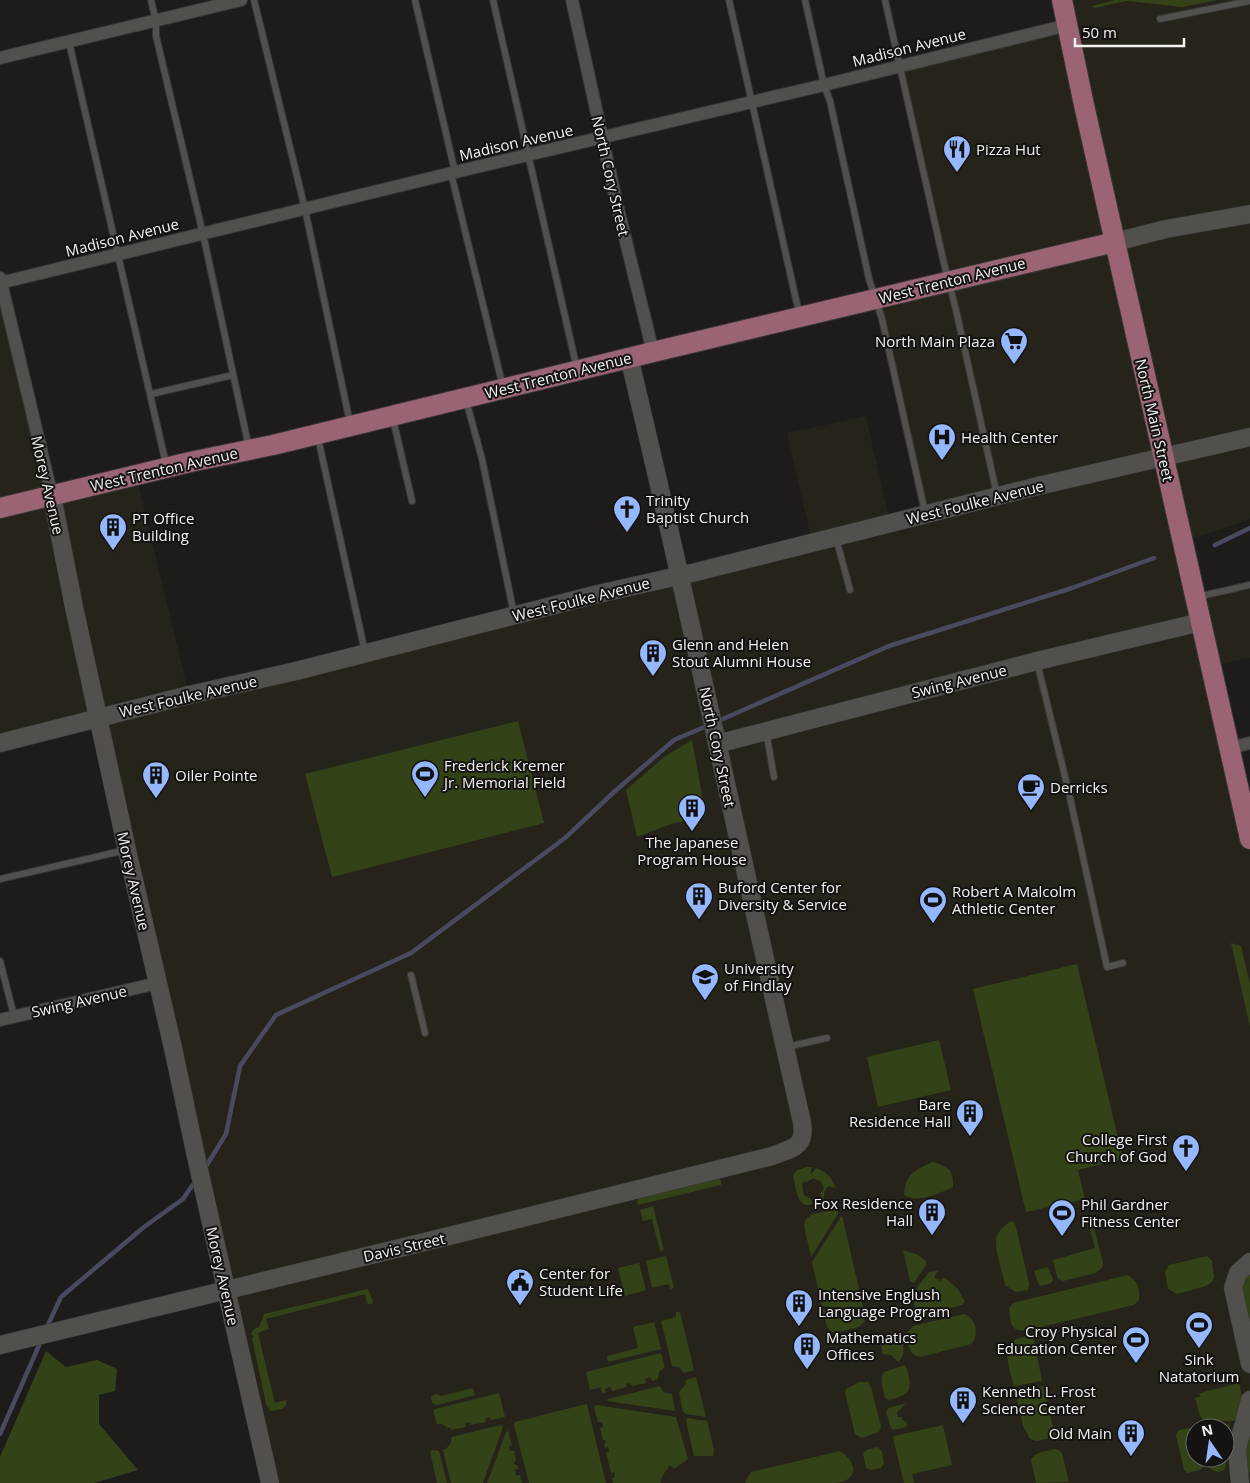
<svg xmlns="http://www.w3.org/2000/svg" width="1250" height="1483" viewBox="0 0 1250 1483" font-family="'Open Sans',sans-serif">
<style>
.built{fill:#26231b;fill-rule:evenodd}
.green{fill:#334317}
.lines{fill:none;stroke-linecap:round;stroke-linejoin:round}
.stream{stroke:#494960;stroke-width:4.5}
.lane-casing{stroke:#373634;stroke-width:8}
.street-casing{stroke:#373634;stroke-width:14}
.secondary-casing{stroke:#373634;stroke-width:19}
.primary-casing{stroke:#373634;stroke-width:22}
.lane{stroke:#51504d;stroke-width:6}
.street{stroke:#51504d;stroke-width:12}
.secondary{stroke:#51504d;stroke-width:18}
.primary{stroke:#9a6472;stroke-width:20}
.labels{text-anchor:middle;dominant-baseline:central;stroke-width:4;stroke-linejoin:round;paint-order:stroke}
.street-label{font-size:15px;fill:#f3f2f1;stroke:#141311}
.poi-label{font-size:15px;fill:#f3f2f1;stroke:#141311;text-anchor:start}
</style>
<rect width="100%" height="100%" fill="#1d1c1a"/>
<path class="built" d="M1062 0H1250V518L1246 521 1188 540 1163 456 1195 597 1250 585V658L1212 666 1250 840V1483H271L98 718 0 743V283L52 495 136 475 189 695 812 542 787 433 866 416 890 523 925 514 875 299 952 287 899 66 1067 25ZM1195 1428H1225V1458H1195Z"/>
<path class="green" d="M1115 0H1218L1182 7 1127 1 1094 8 1092 6Z
M518 721 544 823 332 877 305 774Z
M692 740 706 816 671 824 637 837 626 790 664 757Z
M1231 943 1241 946 1250 984V1027Z
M1077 964 1123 1159 1078 1170 1085 1199 1026 1212 973 989Z
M939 1040 951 1090 878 1107 867 1057Z
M933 1162C948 1167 954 1169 953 1187 940 1193 918 1204 904 1195 905 1174 916 1169 933 1162Z
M807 1167H812L810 1174 812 1173 816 1168C826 1172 833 1177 835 1188L829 1186C824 1189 823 1196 824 1201L822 1202 820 1194 824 1188 820 1181 813 1178 807 1182 804 1181C801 1185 803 1191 804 1195L811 1199 813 1204C796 1210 796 1187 793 1175L797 1170Z
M718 1178 721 1181V1185L638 1205 637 1198Z
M653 1206 664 1250 660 1251 652 1219 643 1221 640 1210Z
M834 1210 838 1211V1214L811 1257 804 1226 805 1220 812 1214Z
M842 1215 864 1311 863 1312 822 1306 812 1262Z
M1011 1221 1015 1223 1029 1283 1028 1290 1016 1292 1005 1285C1003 1273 993 1247 997 1236 999 1230 1006 1225 1011 1221Z
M1094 1228 1103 1262 1102 1268 1095 1273 1063 1281 1058 1279 1053 1260 1095 1248 1090 1229Z
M903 1250 918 1255 926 1261V1265L914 1283 910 1281Z
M666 1256 674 1288 670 1289 669 1284 652 1288 646 1261Z
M1207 1256 1212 1261 1214 1277 1212 1282 1206 1286 1177 1294 1168 1289 1165 1272 1169 1265Z
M639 1263 646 1290 625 1296 618 1268Z
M1048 1267 1053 1280 1051 1283 1041 1286 1038 1283 1034 1271Z
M938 1271 934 1277 940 1281 944 1277 958 1289 965 1302 962 1305 920 1316 916 1314C911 1290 915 1291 929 1272Z
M1250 1274V1331C1247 1314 1235 1287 1250 1274Z
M1128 1275C1138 1282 1140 1288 1139 1300L1134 1305 1028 1330C1009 1332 1011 1323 1009 1308L1013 1303Z
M368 1289 373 1302 372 1304H369L367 1303 365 1294 266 1319 269 1329 258 1333 275 1403 286 1400 287 1404 282 1409 270 1411 266 1404 252 1338 254 1336 251 1334 254 1329 259 1327 264 1314Z
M823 1310 863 1316 865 1321 859 1327 838 1332H832L827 1327Z
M676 1312H680L694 1370 684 1373 679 1367 672 1366 661 1321 676 1317Z
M964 1314C976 1317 980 1336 971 1344L920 1357C909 1355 907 1343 907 1333L913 1326Z
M654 1322 661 1349 608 1362 607 1356 638 1348 633 1327Z
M891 1332C904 1333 908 1354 898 1362L891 1355 883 1354 881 1346C888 1344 890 1339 891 1332Z
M1033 1335 1042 1381 1014 1386C1011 1373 999 1346 1017 1339 1022 1337 1027 1336 1033 1335Z
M46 1351 66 1367 97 1360 117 1369 115 1391 99 1395V1424L138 1470 94 1483H0V1457Z
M661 1353 665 1367 659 1372 658 1379 652 1381 650 1377 645 1379 646 1383 632 1386 630 1383 626 1384V1387L612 1391 610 1387 605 1389 606 1392 602 1393 601 1387 590 1390 586 1372Z
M905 1365C907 1369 908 1372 909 1377 912 1395 903 1396 888 1400L885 1398C883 1389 879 1380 884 1372Z
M696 1377 706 1417 686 1414 683 1412 679 1392 685 1385 686 1380Z
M859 1382H868L871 1387 881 1427 879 1432 862 1438 855 1434 845 1393 846 1389Z
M1239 1383C1243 1395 1242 1411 1234 1421L1203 1420 1200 1416 1195 1398 1200 1397V1393Z
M660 1386 663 1392 672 1394 675 1411 607 1401 608 1399Z
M1043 1386 1055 1435 1054 1437 1037 1441 1030 1439 1023 1426 1015 1391Z
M473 1388 475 1395 437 1405 432 1403 431 1396 437 1394 441 1396Z
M499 1393 505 1417 491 1420 490 1417 485 1418 486 1422 471 1425 470 1422 465 1423 466 1427 451 1430 450 1427 448 1428 442 1424H437L433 1411 435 1409Z
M906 1403C902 1406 901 1410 897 1412L898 1417H901L903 1420 907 1423 906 1427 893 1430 891 1428 886 1412 888 1408Z
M586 1404 587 1405 606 1483H529L514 1425 515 1422Z
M596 1405 676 1417 688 1459 674 1469 670 1465 663 1475 660 1482 662 1483H613L612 1478 615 1477 614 1472 611 1473 606 1453 609 1452 608 1447 605 1448 604 1444 606 1443 605 1440H603L600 1428 603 1427 602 1422H598L594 1407Z
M687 1418 707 1421 714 1450 713 1456H694L686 1421Z
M1221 1423 1228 1424 1230 1427 1226 1447V1465L1224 1470 1218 1472 1213 1471 1210 1468 1208 1458H1225V1428H1202L1204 1425Z
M501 1425 503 1427 483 1483H451L443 1450C448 1448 453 1443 451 1437Z
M943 1425 952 1465 912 1474 914 1483H904L893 1438 894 1436Z
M1193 1427 1195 1428V1458H1203L1204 1466 1201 1470 1187 1473 1184 1470 1176 1435 1179 1430Z
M508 1431 512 1445 509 1447 510 1451H514L516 1461 514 1462 515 1465H517L518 1469 515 1470 516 1475H520L522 1483H487L506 1432Z
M1248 1437H1250V1472L1245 1473 1244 1456Z
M878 1447 882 1452 884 1463 881 1468 871 1470 866 1468 863 1453 866 1450Z
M1055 1449 1059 1450 1062 1453 1069 1482 1036 1483 1031 1460C1035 1452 1046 1451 1055 1449Z
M432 1450 439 1451 447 1483H437L430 1452Z
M840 1451C848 1456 858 1467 851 1476 848 1481 841 1482 836 1483H745L747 1478 751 1472Z"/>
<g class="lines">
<path class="stream" d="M1215 545 1250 528
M716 722 889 646 1072 588 1154 558
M205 1168 226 1134 240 1066 276 1015 411 953 565 838 614 792 674 740 709 725
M46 1329 61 1297 144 1227 183 1199 196 1180
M0 1434 41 1341"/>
<g class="lane-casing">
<path id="lane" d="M151 0 156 21V36L203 234 249 448
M254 0 305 209 350 423
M415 0 455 172
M493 0 577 369
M729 0 799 313
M805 0 824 85 830 101 869 279 882 319 925 512
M885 0 943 259 956 310 997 495
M1160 19 1250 1
M69 42 166 464
M451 173 503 387
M151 394 233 375
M466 400 482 459 514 614
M393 419 412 501
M318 438 365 652
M836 538 850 590
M1197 597 1250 585
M1037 662 1069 793 1107 967 1123 963
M766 731 774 777
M0 879 126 850
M0 961 14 1016
M411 975 425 1033
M786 1047 827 1038"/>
</g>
<g class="street-casing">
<path id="street" d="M572 0 618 209 653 352
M0 58 241 0
M0 278 52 496
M0 283 468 169 824 85 1068 25
M1230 748 1250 743
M0 1020 158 983"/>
</g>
<g class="secondary-casing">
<path id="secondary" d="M1115 242 1166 229 1250 214
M52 496 74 607 127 850 173 1048 197 1161 270 1483
M0 743 189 695 296 671 598 594 696 572 1038 486 1250 437
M717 744 1037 661 1201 622
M1250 1262 1238 1273 1233 1288 1250 1364
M0 1345 441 1238 772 1156C792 1148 806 1148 802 1122 743 867 690 611 629 357
M1240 1483 1237 1449 1250 1400"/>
</g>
<g class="primary-casing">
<path id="primary" d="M1062 0 1084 105 1250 839
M0 508 190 462 273 445 653 352 1115 242"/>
</g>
<use href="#lane" class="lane"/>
<use href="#street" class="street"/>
<use href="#secondary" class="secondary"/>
<use href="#primary" class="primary"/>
</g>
<defs>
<g id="restaurant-pin" transform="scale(1.4375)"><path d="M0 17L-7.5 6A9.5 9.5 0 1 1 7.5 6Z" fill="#94b7fd" stroke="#141311"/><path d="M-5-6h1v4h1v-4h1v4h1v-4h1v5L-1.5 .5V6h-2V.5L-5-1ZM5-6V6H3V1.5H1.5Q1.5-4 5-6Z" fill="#111"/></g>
<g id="supermarket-pin" transform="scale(1.4375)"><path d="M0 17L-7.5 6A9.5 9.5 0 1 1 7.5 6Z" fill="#94b7fd" stroke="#141311"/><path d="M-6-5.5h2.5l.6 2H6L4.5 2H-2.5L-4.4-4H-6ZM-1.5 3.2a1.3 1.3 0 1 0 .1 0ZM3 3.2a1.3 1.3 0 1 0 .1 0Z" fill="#111"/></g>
<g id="hospital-pin" transform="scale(1.4375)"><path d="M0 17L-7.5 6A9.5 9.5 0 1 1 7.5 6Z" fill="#94b7fd" stroke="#141311"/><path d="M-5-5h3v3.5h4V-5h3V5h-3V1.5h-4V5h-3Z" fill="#111"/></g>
<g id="church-pin" transform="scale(1.4375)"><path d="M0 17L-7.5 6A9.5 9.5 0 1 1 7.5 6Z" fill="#94b7fd" stroke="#141311"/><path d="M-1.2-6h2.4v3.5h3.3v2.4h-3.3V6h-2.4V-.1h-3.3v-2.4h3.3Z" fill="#111"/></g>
<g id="building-pin" transform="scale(1.4375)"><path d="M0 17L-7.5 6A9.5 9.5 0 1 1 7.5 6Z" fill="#94b7fd" stroke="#141311"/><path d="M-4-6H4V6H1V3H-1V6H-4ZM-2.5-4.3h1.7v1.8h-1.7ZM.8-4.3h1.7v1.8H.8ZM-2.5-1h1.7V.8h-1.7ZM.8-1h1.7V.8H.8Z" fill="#111"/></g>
<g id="stadium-pin" transform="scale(1.4375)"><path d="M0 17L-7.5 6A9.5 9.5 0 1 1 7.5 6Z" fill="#94b7fd" stroke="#141311"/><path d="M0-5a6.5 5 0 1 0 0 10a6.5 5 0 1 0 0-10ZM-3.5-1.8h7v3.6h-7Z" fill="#111"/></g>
<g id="cafe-pin" transform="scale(1.4375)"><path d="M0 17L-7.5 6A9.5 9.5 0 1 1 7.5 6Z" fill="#94b7fd" stroke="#141311"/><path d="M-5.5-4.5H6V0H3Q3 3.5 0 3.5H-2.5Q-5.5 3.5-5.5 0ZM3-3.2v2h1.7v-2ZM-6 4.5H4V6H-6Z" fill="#111"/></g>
<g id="university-pin" transform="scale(1.4375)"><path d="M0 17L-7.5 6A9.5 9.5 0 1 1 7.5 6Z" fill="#94b7fd" stroke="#141311"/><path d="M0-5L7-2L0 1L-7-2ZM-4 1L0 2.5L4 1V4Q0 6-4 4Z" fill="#111"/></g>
<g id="civic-pin" transform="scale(1.4375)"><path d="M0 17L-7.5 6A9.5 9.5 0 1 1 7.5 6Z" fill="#94b7fd" stroke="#141311"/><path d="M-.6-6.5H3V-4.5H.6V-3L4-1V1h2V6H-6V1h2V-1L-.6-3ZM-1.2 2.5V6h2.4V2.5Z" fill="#111"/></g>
</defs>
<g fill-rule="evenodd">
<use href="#restaurant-pin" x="957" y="149"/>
<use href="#supermarket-pin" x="1014" y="341"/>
<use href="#hospital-pin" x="942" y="437"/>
<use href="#church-pin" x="627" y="509"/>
<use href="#building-pin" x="113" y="527"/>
<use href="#building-pin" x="653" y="653"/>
<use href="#stadium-pin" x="425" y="774"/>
<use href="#building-pin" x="156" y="775"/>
<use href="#cafe-pin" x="1031" y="787"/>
<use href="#building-pin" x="692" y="808"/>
<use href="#building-pin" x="699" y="896"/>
<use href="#stadium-pin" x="933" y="900"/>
<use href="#university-pin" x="705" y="977"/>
<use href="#building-pin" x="970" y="1113"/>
<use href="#church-pin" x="1186" y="1148"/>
<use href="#building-pin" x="932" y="1212"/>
<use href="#stadium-pin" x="1062" y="1213"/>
<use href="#civic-pin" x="520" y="1282"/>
<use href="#building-pin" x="799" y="1303"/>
<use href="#stadium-pin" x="1199" y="1325"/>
<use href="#stadium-pin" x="1136" y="1340"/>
<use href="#building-pin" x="807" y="1346"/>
<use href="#building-pin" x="963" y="1400"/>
<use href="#building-pin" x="1131" y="1433"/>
</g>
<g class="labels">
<g class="street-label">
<text transform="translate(909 47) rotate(-14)">Madison Avenue</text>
<text transform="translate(516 142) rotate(-13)">Madison Avenue</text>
<text transform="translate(611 176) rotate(77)">North Cory Street</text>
<text transform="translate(122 237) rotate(-14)">Madison Avenue</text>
<text transform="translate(952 280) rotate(-14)">West Trenton Avenue</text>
<text transform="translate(558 375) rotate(-14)">West Trenton Avenue</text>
<text transform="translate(1155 420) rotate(77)">North Main Street</text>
<text transform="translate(164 469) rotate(-13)">West Trenton Avenue</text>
<text transform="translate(48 485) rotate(77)">Morey Avenue</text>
<text transform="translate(975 502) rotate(-14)">West Foulke Avenue</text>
<text transform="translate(581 599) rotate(-14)">West Foulke Avenue</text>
<text transform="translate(959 681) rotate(-14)">Swing Avenue</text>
<text transform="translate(188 696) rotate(-13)">West Foulke Avenue</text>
<text transform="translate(718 747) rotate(78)">North Cory Street</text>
<text transform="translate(134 881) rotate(77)">Morey Avenue</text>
<text transform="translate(79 1001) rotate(-13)">Swing Avenue</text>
<text transform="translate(404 1247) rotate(-13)">Davis Street</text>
<text transform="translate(223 1276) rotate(77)">Morey Avenue</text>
</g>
<g class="poi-label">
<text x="976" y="149">Pizza Hut</text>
<text x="995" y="341" text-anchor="end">North Main Plaza</text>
<text x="961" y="437">Health Center</text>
<text x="646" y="500">Trinity<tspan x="646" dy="17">Baptist Church</tspan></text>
<text x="132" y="518">PT Office<tspan x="132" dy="17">Building</tspan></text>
<text x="672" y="644">Glenn and Helen<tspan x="672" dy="17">Stout Alumni House</tspan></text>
<text x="444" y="765">Frederick Kremer<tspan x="444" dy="17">Jr. Memorial Field</tspan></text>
<text x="175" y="775">Oiler Pointe</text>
<text x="1050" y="787">Derricks</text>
<text x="692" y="842" text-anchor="middle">The Japanese<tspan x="692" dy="17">Program House</tspan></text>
<text x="718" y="887">Buford Center for<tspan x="718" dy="17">Diversity &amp; Service</tspan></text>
<text x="952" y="891">Robert A Malcolm<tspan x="952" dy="17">Athletic Center</tspan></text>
<text x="724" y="968">University<tspan x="724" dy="17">of Findlay</tspan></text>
<text x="951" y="1104" text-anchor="end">Bare<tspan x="951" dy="17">Residence Hall</tspan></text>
<text x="1167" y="1139" text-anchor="end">College First<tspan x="1167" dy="17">Church of God</tspan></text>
<text x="913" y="1203" text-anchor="end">Fox Residence<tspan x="913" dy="17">Hall</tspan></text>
<text x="1081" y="1204">Phil Gardner<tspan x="1081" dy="17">Fitness Center</tspan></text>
<text x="539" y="1273">Center for<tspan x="539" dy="17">Student Life</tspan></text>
<text x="818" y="1294">Intensive Englush<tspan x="818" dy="17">Language Program</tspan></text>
<text x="1117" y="1331" text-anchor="end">Croy Physical<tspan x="1117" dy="17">Education Center</tspan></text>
<text x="826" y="1337">Mathematics<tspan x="826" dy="17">Offices</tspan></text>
<text x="1199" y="1359" text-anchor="middle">Sink<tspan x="1199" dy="17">Natatorium</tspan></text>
<text x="982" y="1391">Kenneth L. Frost<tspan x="982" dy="17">Science Center</tspan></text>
<text x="1112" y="1433" text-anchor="end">Old Main</text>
</g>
</g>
<g transform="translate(1210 1443) rotate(347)"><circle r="24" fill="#141311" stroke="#6d6c6b"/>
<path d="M0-4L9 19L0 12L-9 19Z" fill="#94b7fd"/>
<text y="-8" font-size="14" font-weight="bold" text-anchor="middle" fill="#f3f2f1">N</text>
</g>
<path d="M1075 38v8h109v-8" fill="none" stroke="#f3f2f1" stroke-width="2.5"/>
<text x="1082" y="38" font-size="15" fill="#f3f2f1" stroke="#141311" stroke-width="4" paint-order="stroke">50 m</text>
</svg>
